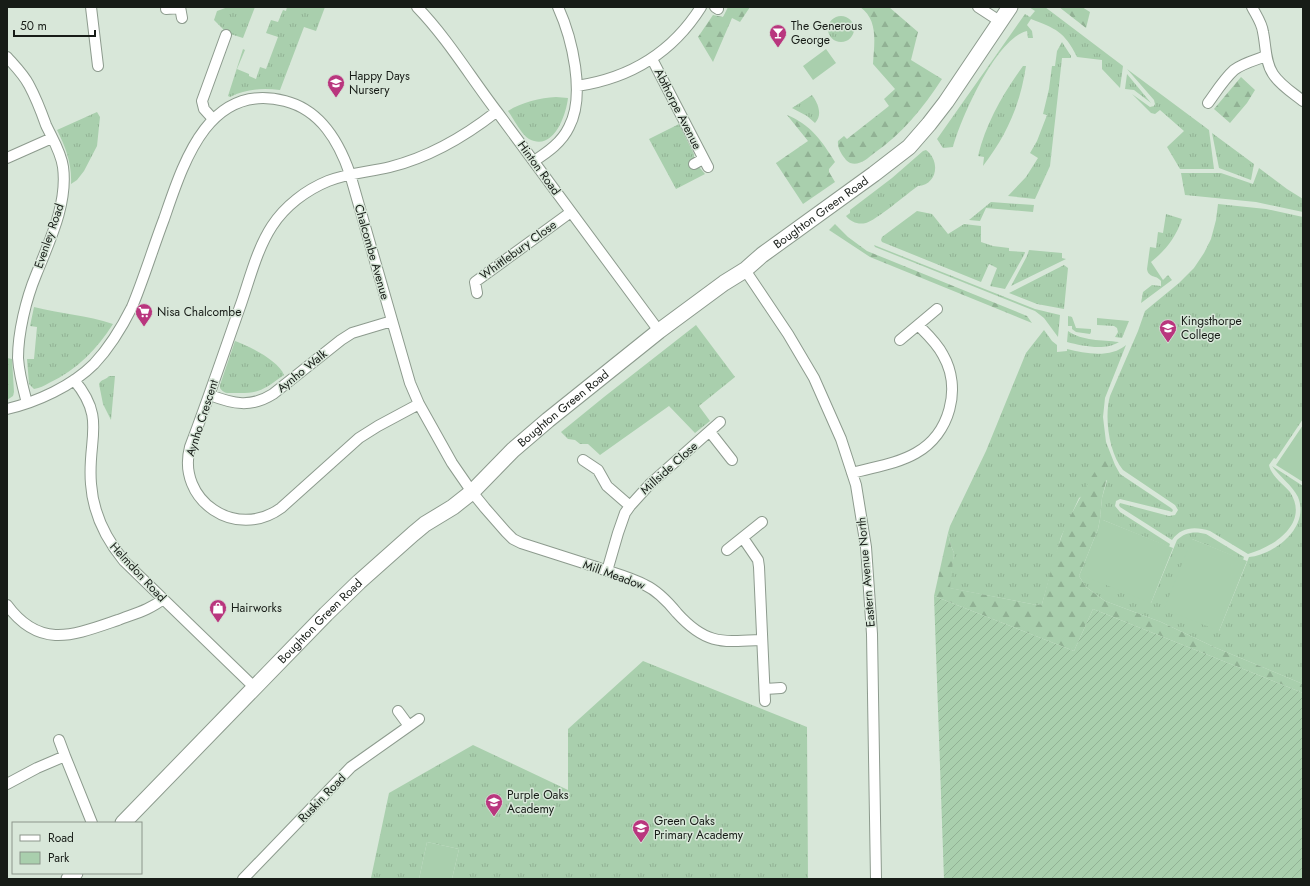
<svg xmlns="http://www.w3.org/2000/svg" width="1310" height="886" viewBox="0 0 1310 886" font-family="Jost,sans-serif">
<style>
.grass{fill:url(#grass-tufts)}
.forest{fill:url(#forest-firs)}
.park{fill:#a9cfad}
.garden{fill:url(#garden-furrows)}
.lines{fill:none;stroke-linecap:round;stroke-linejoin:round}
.street-casing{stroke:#8d9b8e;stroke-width:12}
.secondary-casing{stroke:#8d9b8e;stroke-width:17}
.street{stroke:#fff;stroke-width:10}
.secondary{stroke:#fff;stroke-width:15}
.labels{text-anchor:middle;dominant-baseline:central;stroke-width:3;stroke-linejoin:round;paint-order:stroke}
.poi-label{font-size:12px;fill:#171c17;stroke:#d8e7d9;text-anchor:start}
.street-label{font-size:12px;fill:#171c17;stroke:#d8e7d9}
</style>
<defs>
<pattern id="grass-tufts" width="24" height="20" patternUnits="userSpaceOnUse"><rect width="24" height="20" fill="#a9cfad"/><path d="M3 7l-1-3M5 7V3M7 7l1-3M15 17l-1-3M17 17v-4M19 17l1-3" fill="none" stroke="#91b194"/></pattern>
<pattern id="forest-firs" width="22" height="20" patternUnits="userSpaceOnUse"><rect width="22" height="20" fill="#a9cfad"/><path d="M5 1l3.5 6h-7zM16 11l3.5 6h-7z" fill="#91b194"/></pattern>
<pattern id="garden-furrows" width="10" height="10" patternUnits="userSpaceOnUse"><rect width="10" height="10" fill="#a9cfad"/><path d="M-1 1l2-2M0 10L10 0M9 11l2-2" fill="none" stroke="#91b194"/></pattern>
</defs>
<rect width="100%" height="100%" fill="#d8e7d9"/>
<path class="grass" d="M228 7H255L243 38 227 33 214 20 217 11Z
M287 7H325L316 31 304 27 280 90C262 88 246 89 230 97L228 96 243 49 245 50 237 69 249 74V76L256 79 260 67 266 69 278 37 266 33 271 20 278 22 283 10 286 11Z
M1029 7H1045L1123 66 1120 88 1102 69V60L1077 57C1065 32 1055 28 1031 19L1027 25 1032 31 1033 38H1028L1027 31C996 38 961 118 953 147L943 148 937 139 1025 14 1030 17 1035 11Z
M828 29a13 13 0 1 1 26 0a13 13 0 1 1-26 0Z
M1062 42 1071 56V58H1062L1050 166 1035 199 1008 196 1026 177 1038 158 1030 153 1037 141 1047 115 1043 114 1049 89 1052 66H1055L1057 51Z
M1023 66H1026C1020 105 1007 135 983 166L984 157 978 156C986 123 1003 94 1023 66Z
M1127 69 1209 130 1214 169H1180L1167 147 1184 131 1160 110 1155 114 1151 113 1132 94 1150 107 1154 106 1155 104 1154 100Z
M1127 74 1151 103 1134 90 1125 89Z
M812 95C818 103 823 115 815 123L807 116 792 108Z
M556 97 568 98C566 116 553 152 529 139 522 135 513 118 508 111 522 102 540 98 556 97Z
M97 112 100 117 97 146 84 171 77 180 71 184C72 164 66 148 57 130Z
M679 124 694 154V159L689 163 692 168H700L705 174 676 189 649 139Z
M1212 133 1254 164 1251 180 1219 168Z
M926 150C941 161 937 185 918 186 908 193 875 221 866 223 858 225 851 222 846 216L850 213V210L892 178 923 151Z
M1259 168 1287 189 1303 199V212L1256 202 1185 195 1181 173H1221L1253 184Z
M991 202 1034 205 1033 212 986 208 980 221 969 220Z
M1218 204 1266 209 1303 217V419L1276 459 1274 458 1269 465C1271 476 1283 484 1290 492 1310 523 1274 547 1248 554L1210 531C1195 526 1181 527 1172 540L1120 507 1119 505 1120 503 1169 516 1175 515 1178 510 1175 505 1123 470C1109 453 1104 417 1110 396L1138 331 1145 311 1179 283 1194 268 1204 253 1211 239 1216 220Z
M917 211 932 214 948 234 964 224 981 226V242L993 246 1009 248V251L1025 252 1024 255 1005 289 990 286 997 268 989 264 981 282 882 242 881 240 882 237Z
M1166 214 1182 219C1176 237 1166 250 1151 262L1163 280 1168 275 1172 280 1141 303 1143 292 1152 285 1161 286V281C1157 275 1148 278 1147 269L1150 247 1156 248 1158 232 1163 233Z
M874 245 1035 309 1060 315 1058 337 1044 318 1035 311 875 247Z
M1029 250 1062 253V258L1066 259 1011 286 1027 256Z
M1064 265 1068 268 1064 309 1037 304 1009 293Z
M34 307C60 314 87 315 113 324 97 349 77 370 49 383 44 386 40 388 34 389L29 384 27 359H34L37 327 30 326Z
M1068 316 1072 317 1076 328 1091 329V332L1090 334 1076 332 1072 329V326H1068Z
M1097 318 1129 321 1122 338 1115 337 1118 332 1117 328 1114 326 1097 325Z
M696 325 735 377 699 406 710 421 695 433 669 406 600 455 588 444H580L575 440 568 439 561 432 604 397Z
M1044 330 1052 341 1057 345V352L1067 351V349C1086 354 1111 358 1126 345L1105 398 1103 417 1106 442 1115 465 1120 474 1171 508 1173 510 1172 512 1169 511 1120 499 1116 501 1115 506 1120 512 1170 544 1169 547 1103 520 1151 603 1177 540C1185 532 1195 531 1206 534L1244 557 1243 560 1192 539 1219 631 1249 557C1276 554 1310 527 1298 497 1292 485 1280 477 1272 466L1303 486V684L1214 647 1161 622 1105 601 1086 587 1079 576 1098 529 1100 519 1102 498 1107 480 1079 498 1061 537 1042 604 1037 605 949 588 954 553 951 546 948 533 950 526 986 451 1026 353Z
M1068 331C1082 341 1102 340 1119 342 1105 351 1083 346 1067 342Z
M235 341C249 346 279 361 284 375 264 389 260 394 234 393 228 393 224 394 220 388V385Z
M7 358 12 359 14 392 13 396 7 400Z
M109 376H115L111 420 103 404 99 384C101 379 106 380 109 376Z
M643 661 807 727 808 879H452L459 849 427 842 419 879H344L345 878H371L389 793 473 745 568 790V729Z"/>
<path class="forest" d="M728 7H750L740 22 732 18 713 62 698 37 713 15 723 17Z
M860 7H889L918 32 911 60 942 79C923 108 902 134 873 154 866 160 855 169 846 160 842 155 837 148 838 141L844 136 847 139 889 106 884 99 895 89 873 64C874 44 879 20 860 7Z
M1059 7H1082L1090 12 1086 28Z
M1241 77 1255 90 1247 103 1230 123 1214 109Z
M787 115C810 124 822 141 835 162L829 169V172L835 182 803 204 776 163 808 141Z
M835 224 848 237 867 251 1027 316 1032 323 870 257 829 230Z
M1106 459 1110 462V465L1102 498 1100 519 1098 529 1079 576 1086 587 1105 601 1161 622 1214 647 1303 684V693L1093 609 1074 651 934 596 948 533 951 546 954 553 950 588 1037 605 1042 604 1055 555 1066 524 1092 476 1102 461Z"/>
<path class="park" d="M826 49 836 63 813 80 803 66Z
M1303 425V482L1276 465Z
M1103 520 1173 548 1151 603 1081 575Z
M1192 539 1247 561 1219 631 1164 609Z
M427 842 459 849 452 879H419Z"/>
<path class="garden" d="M934 596 1074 651 1093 609 1303 693V879H944Z"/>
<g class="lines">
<g class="street-casing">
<path id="street" d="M91 7 98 66
M180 7 182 18
M417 7C448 39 471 78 498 113 552 186 605 259 659 331
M715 7 718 9
M978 7 1001 22
M1252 7C1256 15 1262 23 1263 32 1266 46 1265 62 1273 74 1280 85 1293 93 1303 101
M166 9 180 8
M7 57C15 66 24 75 29 85 36 98 41 111 46 125 52 138 61 152 63 167 68 204 49 242 36 275 26 299 18 333 18 358 19 374 23 388 27 403
M652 59 708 167
M577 86C631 78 672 53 701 7
M1208 103C1216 92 1224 79 1234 70 1243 63 1256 60 1266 56
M213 119 204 109 202 101 226 35
M7 158 52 138
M534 161C548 152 562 142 569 127 586 95 572 38 558 7
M694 164 703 159
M745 270 788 334 814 378 841 439 856 485 866 547 872 634 876 879
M477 293 475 282 571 212
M900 340 937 309
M74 380C107 419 87 439 91 484 93 513 106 539 124 561L255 688
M210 395C233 404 251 408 273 394L341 340 352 333 392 321
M419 404 378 426 359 438 281 508C236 541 176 500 190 447 208 400 224 352 241 304 250 278 257 249 272 226 285 206 306 190 328 181 348 173 369 172 390 167 430 157 464 137 496 112
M7 409C37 402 72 386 94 364 110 347 122 327 132 307 144 278 153 248 164 219 183 164 208 81 285 101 321 110 339 142 350 174L410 383 419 404 452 463 472 492 485 508 506 532 513 539 521 543C546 551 571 559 596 567 613 573 630 577 645 585 658 591 668 602 677 613 706 645 722 642 762 640
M710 432 732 460
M583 460 598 470 607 486 630 506
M852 473C873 467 897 464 916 453 950 434 962 388 943 355 937 343 927 334 918 325
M743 538 758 560 759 567 765 701
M727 550 762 522
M607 571 618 533 625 513 630 506 650 484 720 422
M7 605C40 650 74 635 118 620 133 614 150 610 163 599
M765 689 781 688
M398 711 409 726
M59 740 65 756
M7 784 37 768 65 756 92 823
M243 879 351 767 419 719"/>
</g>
<g class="secondary-casing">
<g id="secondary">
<path id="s1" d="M123 823 326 614 359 582 413 534 425 524 453 507 472 492 513 450 548 420 659 331 724 283 745 270 762 255 874 174 909 147 929 124 946 102 1010 7"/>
<path d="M69 879 75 873"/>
</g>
</g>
<use href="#street" class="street"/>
<use href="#secondary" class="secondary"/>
</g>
<defs>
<g id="bar-pin" transform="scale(0.9)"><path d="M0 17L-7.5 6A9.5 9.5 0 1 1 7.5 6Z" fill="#b9367e" stroke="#d8e7d9"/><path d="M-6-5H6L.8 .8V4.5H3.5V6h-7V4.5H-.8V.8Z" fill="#fff"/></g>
<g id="school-pin" transform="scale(0.9)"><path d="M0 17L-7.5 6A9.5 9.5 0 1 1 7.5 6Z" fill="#b9367e" stroke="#d8e7d9"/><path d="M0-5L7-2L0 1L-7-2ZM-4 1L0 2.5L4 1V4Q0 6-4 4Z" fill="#fff"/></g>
<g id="supermarket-pin" transform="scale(0.9)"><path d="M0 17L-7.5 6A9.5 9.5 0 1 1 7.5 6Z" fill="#b9367e" stroke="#d8e7d9"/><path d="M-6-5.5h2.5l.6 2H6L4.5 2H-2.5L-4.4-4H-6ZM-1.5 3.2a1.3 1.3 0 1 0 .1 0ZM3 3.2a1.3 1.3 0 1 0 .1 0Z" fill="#fff"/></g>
<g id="shop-pin" transform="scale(0.9)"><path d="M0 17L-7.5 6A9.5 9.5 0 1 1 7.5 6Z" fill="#b9367e" stroke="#d8e7d9"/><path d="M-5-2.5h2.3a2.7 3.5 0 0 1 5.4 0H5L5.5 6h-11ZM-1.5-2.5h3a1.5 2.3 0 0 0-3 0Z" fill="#fff"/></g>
</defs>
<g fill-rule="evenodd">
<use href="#bar-pin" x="778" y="33"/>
<use href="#school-pin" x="336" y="83"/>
<use href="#supermarket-pin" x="144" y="312"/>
<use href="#school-pin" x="1168" y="328"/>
<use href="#shop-pin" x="218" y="608"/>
<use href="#school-pin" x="494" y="802"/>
<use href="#school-pin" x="641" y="828"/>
</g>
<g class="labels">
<g class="poi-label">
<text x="791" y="26">The Generous<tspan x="791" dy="14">George</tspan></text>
<text x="349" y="76">Happy Days<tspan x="349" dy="14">Nursery</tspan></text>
<text x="157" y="312">Nisa Chalcombe</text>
<text x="1181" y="321">Kingsthorpe<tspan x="1181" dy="14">College</tspan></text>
<text x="231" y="608">Hairworks</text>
<text x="507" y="795">Purple Oaks<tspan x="507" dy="14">Academy</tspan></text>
<text x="654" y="821">Green Oaks<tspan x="654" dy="14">Primary Academy</tspan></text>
</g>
<g class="street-label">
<text transform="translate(678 109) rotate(63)">Abthorpe Avenue</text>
<text transform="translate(539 168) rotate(54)">Hinton Road</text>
<text stroke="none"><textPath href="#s1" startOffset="930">Boughton Green Road</textPath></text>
<text transform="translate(49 236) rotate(-71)">Evenley Road</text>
<text transform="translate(518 250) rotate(-36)">Whittlebury Close</text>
<text transform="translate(372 252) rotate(74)">Chalcombe Avenue</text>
<text transform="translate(302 371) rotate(-39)">Aynho Walk</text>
<text stroke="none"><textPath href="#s1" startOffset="606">Boughton Green Road</textPath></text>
<text transform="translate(202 418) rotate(-72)">Aynho Crescent</text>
<text transform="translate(669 468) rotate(-42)">Millside Close</text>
<text transform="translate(138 572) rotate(47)">Helmdon Road</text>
<text transform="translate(866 572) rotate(-95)">Eastern Avenue North</text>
<text transform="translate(614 575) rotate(20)">Mill Meadow</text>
<text stroke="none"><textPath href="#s1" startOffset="282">Boughton Green Road</textPath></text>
<text transform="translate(322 798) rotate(-46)">Ruskin Road</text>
</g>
</g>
<rect width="1310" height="886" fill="none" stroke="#171c17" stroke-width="16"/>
<rect x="12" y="822" width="130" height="52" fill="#d8e7d9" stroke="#8b968b"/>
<rect x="20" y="835" width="20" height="6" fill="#ffffff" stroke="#8b968b"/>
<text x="48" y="842" font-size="12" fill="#171c17">Road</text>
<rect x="20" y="852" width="20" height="12" fill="#a9cfad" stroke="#8b968b"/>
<text x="48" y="862" font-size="12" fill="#171c17">Park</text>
<path d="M14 30v6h81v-6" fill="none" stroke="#171c17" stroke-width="2"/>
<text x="20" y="30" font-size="12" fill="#171c17" stroke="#d8e7d9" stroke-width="3" paint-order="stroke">50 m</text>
</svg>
